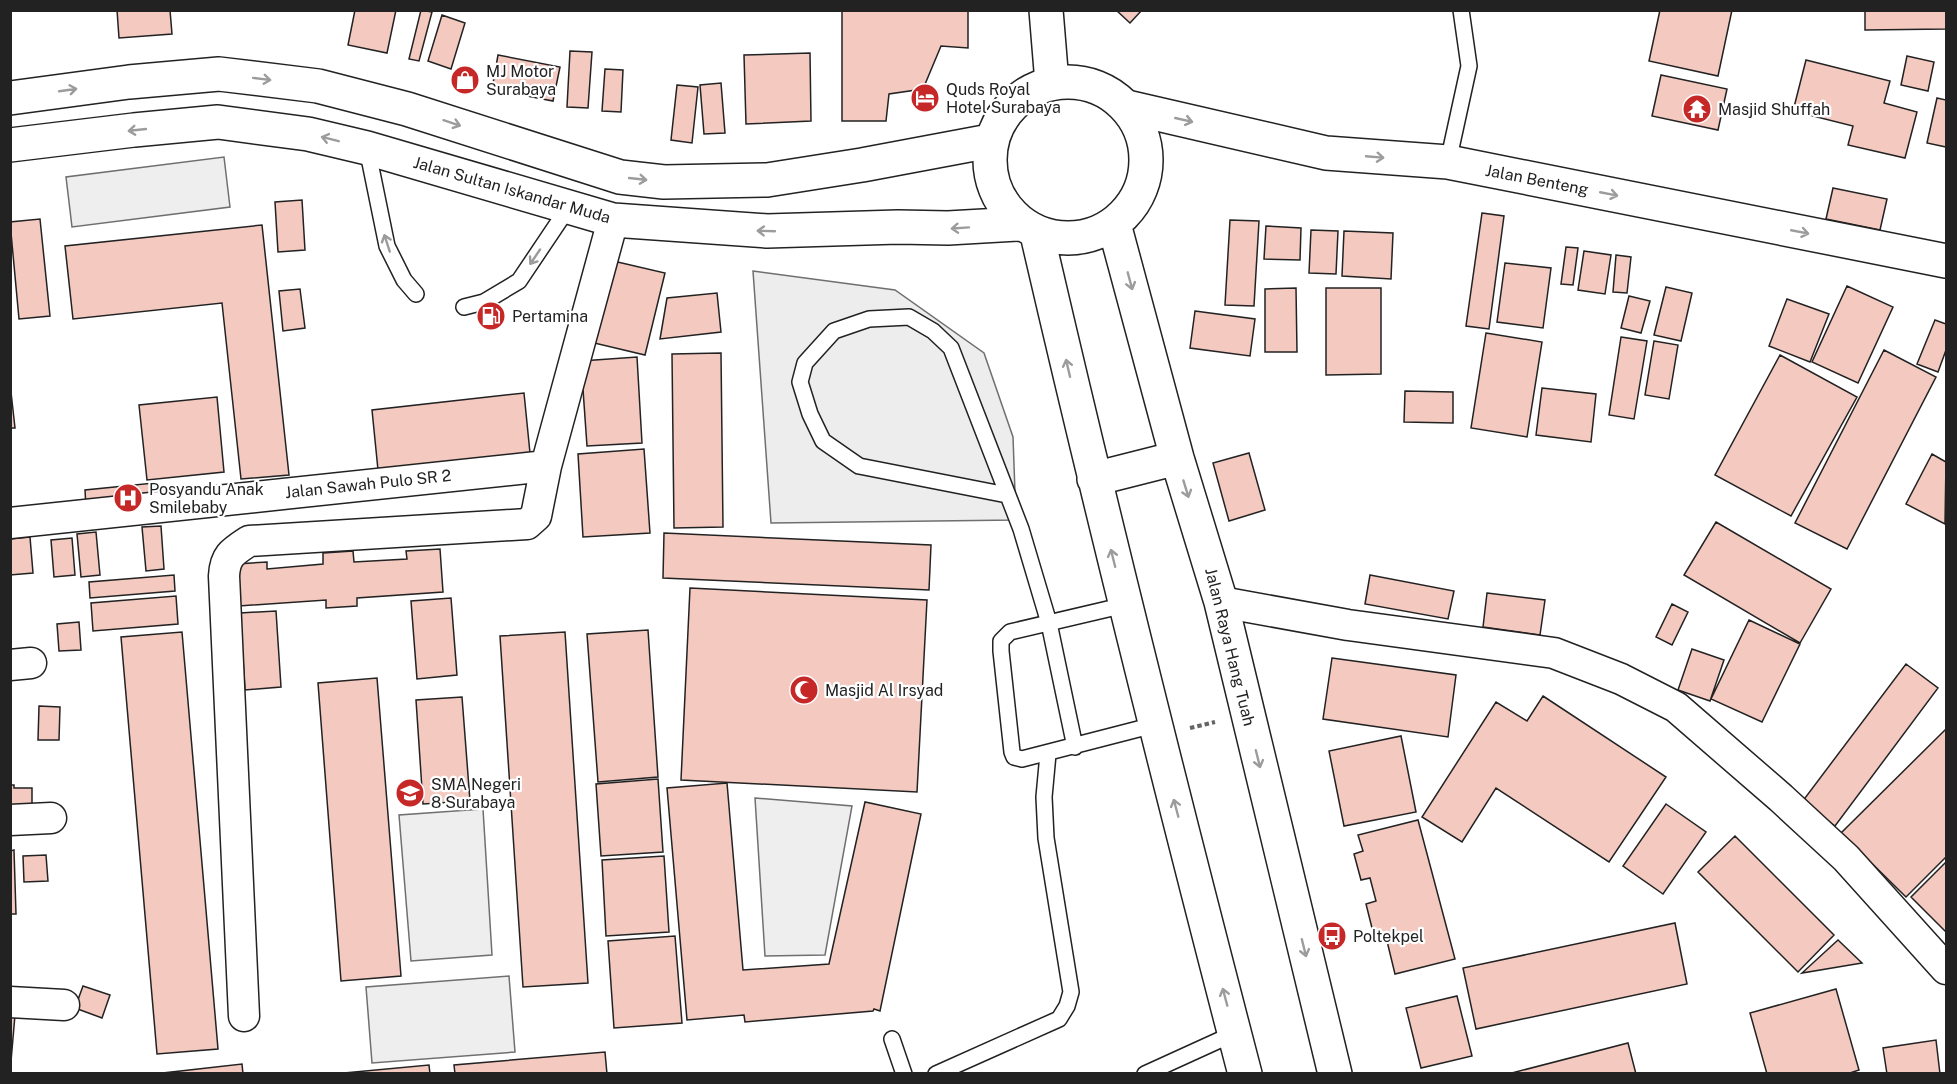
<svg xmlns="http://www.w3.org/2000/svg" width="1957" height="1084" viewBox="0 0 1957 1084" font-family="'Public Sans',sans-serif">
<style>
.green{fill:#eee;stroke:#6f6f6f;stroke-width:1.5}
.parking{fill:#ededed;stroke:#6f6f6f;stroke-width:1.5}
.building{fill:#f3c9c0;stroke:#222;stroke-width:1.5}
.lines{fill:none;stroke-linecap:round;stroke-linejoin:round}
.service-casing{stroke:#222;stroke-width:18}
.minor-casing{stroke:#222;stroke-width:33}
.tertiary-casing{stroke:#222;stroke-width:36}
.trunk-casing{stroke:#222;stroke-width:36}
.path{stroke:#646464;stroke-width:4;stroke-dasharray:4.5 3;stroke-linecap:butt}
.service{stroke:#fff;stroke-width:15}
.minor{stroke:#fff;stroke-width:30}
.tertiary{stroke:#fff;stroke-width:33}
.trunk{stroke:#fff;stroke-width:33}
.oneway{stroke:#9c9c9c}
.labels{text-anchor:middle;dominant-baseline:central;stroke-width:4.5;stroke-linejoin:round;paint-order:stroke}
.poi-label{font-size:16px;fill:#222;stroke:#fff;text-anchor:start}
.street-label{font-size:16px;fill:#222;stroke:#fff}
</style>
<rect width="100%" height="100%" fill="#fff"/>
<path class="green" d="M224 157 230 207 72 227 66 177Z
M755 798 852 806 825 955 765 956Z
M483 809 492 955 411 961 399 815Z
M509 976 515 1052 372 1063 366 987Z"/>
<path class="parking" d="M753 271 895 290 984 353 1013 437 1016 520 771 523Z"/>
<path class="building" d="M117 10H170L172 34 119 38Z
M355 10H396L387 53 348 45Z
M421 10 432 12 419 61 409 59Z
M842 10H968V48L941 46 923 89 889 94 886 121H842Z
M1116 10H1142L1130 23Z
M1660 10H1732L1718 76 1649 61Z
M1865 10H1946V29L1865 30Z
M442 15 465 23 451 69 428 61Z
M570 51 592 52 588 108 567 107Z
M810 53 811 121 746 124 744 55Z
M498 55 560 67 553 101 492 89Z
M1907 56 1934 62 1928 91 1901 85Z
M1806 60 1890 81 1884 103 1917 112 1905 158 1848 145 1853 126 1793 111Z
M605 69 623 70 621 112 602 111Z
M1661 75 1727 89 1718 130 1652 116Z
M721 83 725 133 704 134 700 85Z
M677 85 698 87 692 143 671 140Z
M1937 98 1946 100V147L1927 143Z
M1833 188 1887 199 1880 230 1826 219Z
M302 200 305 250 278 252 275 202Z
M1482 213 1504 216 1489 329 1466 326Z
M40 219 50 316 19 319 10 222Z
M1230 220 1259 221 1254 306 1225 305Z
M262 225 289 475 241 479 222 303 73 319 65 246Z
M1266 226 1301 228 1300 260 1264 259Z
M1311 230 1338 231 1336 274 1309 273Z
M1344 231 1393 233 1391 279 1342 276Z
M1566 247 1578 248 1573 285 1561 284Z
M1584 251 1611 255 1605 294 1578 290Z
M1616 255 1631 257 1627 293 1613 292Z
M609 260 665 273 645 355 590 342Z
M1505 263 1551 268 1543 328 1497 322Z
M1847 286 1893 307 1858 383 1812 362Z
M1666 287 1692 293 1681 341 1654 335Z
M1296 288 1297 352H1265V289Z
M1326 288H1381V374L1326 375Z
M300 289 305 328 283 331 279 291Z
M717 293 721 332 660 339 667 298Z
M1629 296 1650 301 1641 333 1621 328Z
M1787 299 1829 314 1810 362 1769 346Z
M1195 311 1255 319 1250 356 1190 348Z
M1935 320 1946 324V350L1938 372 1917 364Z
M1486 333 1542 342 1527 437 1471 428Z
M1621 337 1647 341 1634 419 1609 415Z
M1654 341 1678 345 1669 399 1645 395Z
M1884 350 1936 377 1847 549 1795 523Z
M721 353 723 527 674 528 672 354Z
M1780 355 1857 397 1791 516 1715 475Z
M637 357 642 443 587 446 581 361Z
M10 383 15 428H10Z
M1542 388 1596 394 1591 442 1536 435Z
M1405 391 1453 392V423L1404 422Z
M524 393 530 453 378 470 372 410Z
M217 397 224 472 147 480 139 405Z
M644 449 650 533 583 537 578 454Z
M1249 453 1265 510 1229 521 1213 463Z
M1932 454 1946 462 1945 524 1906 504Z
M154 483 156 501 86 508 85 490Z
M1716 522 1831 589 1800 643 1684 575Z
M161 526 164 569 146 571 142 527Z
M96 532 100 575 81 577 77 534Z
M664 533 931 545 929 590 663 578Z
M30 537 33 573 10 575V539Z
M72 538 75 575 54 577 51 540Z
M440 549 443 592 357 598V606L326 608V600L239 606 236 564 267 562V569L323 564V553L353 551 354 562 407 559 406 551Z
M174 575 175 591 90 598 89 582Z
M1370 575 1454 591 1448 619 1365 604Z
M690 588 927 600 917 792 681 780Z
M1487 593 1545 600 1540 635 1483 627Z
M176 596 178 624 93 631 91 603Z
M451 598 457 675 417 679 411 601Z
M1672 604 1688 612 1672 645 1656 637Z
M276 611 281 687 245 690 240 613Z
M1749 620 1800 644 1762 722 1711 699Z
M79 622 81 650 59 651 57 624Z
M648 630 658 777 598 782 587 634Z
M182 632 218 1049 157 1054 121 637Z
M565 632 588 983 523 987 500 636Z
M1692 649 1724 660 1710 701 1678 690Z
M1332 658 1456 675 1448 737 1323 719Z
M1906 664 1938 688 1835 826 1802 802Z
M377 678 401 976 341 981 318 683Z
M1543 696 1666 777 1609 862 1496 788 1462 842 1422 817 1496 702 1527 721Z
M462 697 470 801 423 804 416 700Z
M39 706 60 707 59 740H38Z
M1946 729V857L1906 897 1841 833Z
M1401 736 1416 812 1344 826 1329 751Z
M658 779 663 852 601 856 596 784Z
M727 783 743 970 829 964 865 802 921 814 880 1011 874 1009 873 1011 745 1022 744 1015 687 1020 667 788Z
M10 785H14V788H32V818L10 817Z
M1666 804 1706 832 1663 894 1623 866Z
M1418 820 1455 959 1395 974 1386 937 1375 940 1366 904 1376 901 1370 878 1361 880 1354 854 1363 851 1358 835Z
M1735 836 1834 935 1798 972 1698 872Z
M14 850 16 914H10V851Z
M46 855 48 881 24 882 23 856Z
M664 856 669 932 606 936 602 860Z
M1946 862V932L1911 897Z
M1675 923 1687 984 1476 1029 1463 968Z
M675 936 682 1023 614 1028 608 941Z
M1838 940 1862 963 1802 973Z
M83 986 110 995 102 1018 75 1008Z
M1836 989 1859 1070 1847 1074H1767L1750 1013Z
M1457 996 1472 1056 1421 1068 1406 1008Z
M10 1015H15L10 1073Z
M1936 1040 1940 1074H1887L1883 1048Z
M1628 1043 1636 1074H1508Z
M605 1052 607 1074H455L454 1065Z
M242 1064 243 1074H163V1073Z
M429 1065 430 1074H333Z"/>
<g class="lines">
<g class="service-casing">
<path id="service" d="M367 148 387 246 404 280 416 294
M1448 162 1469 66 1461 10
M464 307 484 302 519 281 568 208
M1007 495 859 466 823 441 810 414 800 382 805 363 834 331 869 319 909 317 933 331 951 348 1021 529 1049 623 1075 747
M1125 605 1010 632 1001 641V651L1012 752 1014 757 1022 759 1154 725
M892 1039 904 1074
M936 1074 1059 1019 1067 1006 1071 992 1046 838 1044 797 1048 754
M1145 1074 1235 1033"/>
</g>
<g class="minor-casing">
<path id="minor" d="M10 523 546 466
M1221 602 1348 625 1554 653 1621 679 1676 707 1781 798 1846 858 1946 969
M10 665 31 663
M10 820 51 818
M10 1002 64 1005
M244 1016 224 576C225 556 232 552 249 541L527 524 536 516 546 466 613 220"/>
</g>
<g class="tertiary-casing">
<path id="tertiary" d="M1046 10 1052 83
M1127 107 1326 153 1448 162 1946 261"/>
</g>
<g class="trunk-casing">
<path id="trunk" d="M990 160a78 78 0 1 1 156 0a78 78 0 1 1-156 0Z
M10 98 129 82 219 74 318 86 407 109 620 177 664 182 767 180 862 165 990 141
M10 145 134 130 218 122 308 134 367 148 613 220 767 231 898 227 948 228 1019 224
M1114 224 1177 458 1221 602 1335 1074
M1037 234C1102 515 1172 794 1245 1074
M1094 479 1177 458"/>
</g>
<path class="path" d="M1190 728 1215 722"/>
<use href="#service" class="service"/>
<use href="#minor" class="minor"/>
<use href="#tertiary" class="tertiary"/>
<use href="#trunk" class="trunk"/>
</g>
<defs><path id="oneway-shaft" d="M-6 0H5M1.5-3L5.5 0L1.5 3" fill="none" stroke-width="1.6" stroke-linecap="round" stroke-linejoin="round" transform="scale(1.5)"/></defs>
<g class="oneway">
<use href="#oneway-shaft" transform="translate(262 79) rotate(7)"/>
<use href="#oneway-shaft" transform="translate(68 90) rotate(-8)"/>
<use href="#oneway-shaft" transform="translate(1184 120) rotate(13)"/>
<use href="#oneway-shaft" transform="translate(452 123) rotate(18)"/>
<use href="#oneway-shaft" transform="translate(137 130) rotate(174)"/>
<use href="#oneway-shaft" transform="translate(330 139) rotate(-166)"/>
<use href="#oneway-shaft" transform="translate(1375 157) rotate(5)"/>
<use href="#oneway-shaft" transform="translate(638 179) rotate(6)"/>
<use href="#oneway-shaft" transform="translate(1609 194) rotate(11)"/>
<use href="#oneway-shaft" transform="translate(960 228) rotate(176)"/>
<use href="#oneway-shaft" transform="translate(766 231) rotate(-178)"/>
<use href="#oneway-shaft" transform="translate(1800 232) rotate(11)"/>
<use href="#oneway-shaft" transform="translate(387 243) rotate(-108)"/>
<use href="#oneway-shaft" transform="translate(535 257) rotate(124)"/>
<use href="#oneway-shaft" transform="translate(1130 281) rotate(75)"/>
<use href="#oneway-shaft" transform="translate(1068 368) rotate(-103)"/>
<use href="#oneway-shaft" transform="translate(1186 489) rotate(73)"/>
<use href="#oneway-shaft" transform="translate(1113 558) rotate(-104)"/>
<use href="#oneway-shaft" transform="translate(1258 759) rotate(76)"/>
<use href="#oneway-shaft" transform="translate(1176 808) rotate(-105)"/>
<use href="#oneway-shaft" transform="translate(1304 948) rotate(76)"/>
<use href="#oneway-shaft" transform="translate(1225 997) rotate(-105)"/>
</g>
<defs>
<g id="shop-disc" transform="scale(1.5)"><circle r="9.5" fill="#c62828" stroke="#fff"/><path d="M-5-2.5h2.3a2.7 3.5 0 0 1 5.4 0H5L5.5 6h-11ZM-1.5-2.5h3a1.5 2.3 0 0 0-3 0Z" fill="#fff"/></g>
<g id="hotel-disc" transform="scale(1.5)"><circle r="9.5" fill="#c62828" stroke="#fff"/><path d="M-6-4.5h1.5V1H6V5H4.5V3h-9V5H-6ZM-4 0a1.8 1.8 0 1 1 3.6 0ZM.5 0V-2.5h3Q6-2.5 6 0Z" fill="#fff"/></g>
<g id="temple-disc" transform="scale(1.5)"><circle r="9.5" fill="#c62828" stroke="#fff"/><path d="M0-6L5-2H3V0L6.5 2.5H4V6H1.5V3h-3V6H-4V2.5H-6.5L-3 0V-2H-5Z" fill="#fff"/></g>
<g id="fuel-disc" transform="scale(1.5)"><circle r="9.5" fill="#c62828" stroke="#fff"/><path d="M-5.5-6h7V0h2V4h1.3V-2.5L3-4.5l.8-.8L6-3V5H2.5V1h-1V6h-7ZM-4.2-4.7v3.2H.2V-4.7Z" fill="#fff"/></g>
<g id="hospital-disc" transform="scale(1.5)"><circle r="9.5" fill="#c62828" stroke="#fff"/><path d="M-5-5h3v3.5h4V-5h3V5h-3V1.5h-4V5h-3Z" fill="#fff"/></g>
<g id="mosque-disc" transform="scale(1.5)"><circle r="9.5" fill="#c62828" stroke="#fff"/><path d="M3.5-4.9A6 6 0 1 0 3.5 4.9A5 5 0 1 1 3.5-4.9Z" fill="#fff"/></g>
<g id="school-disc" transform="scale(1.5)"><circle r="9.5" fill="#c62828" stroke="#fff"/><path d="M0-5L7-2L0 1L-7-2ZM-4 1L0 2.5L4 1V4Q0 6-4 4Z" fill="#fff"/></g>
<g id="bus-disc" transform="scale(1.5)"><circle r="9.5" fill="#c62828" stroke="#fff"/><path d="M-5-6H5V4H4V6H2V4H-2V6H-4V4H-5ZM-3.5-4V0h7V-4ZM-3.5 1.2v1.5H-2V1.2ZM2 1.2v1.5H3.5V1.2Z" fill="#fff"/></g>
</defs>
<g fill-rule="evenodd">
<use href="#shop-disc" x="465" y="80"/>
<use href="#hotel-disc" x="925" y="98"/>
<use href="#temple-disc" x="1697" y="109"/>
<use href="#fuel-disc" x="491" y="316"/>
<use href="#hospital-disc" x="128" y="498"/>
<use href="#mosque-disc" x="804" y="690"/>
<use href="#school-disc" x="410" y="793"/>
<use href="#bus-disc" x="1332" y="936"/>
</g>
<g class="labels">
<g class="poi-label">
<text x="486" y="71">MJ Motor<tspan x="486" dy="18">Surabaya</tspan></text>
<text x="946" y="89">Quds Royal<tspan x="946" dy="18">Hotel Surabaya</tspan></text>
<text x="1718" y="109">Masjid Shuffah</text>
<text x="512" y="316">Pertamina</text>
<text x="149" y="489">Posyandu Anak<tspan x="149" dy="18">Smilebaby</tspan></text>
<text x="825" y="690">Masjid Al Irsyad</text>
<text x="431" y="784">SMA Negeri<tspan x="431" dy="18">8 Surabaya</tspan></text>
<text x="1353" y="936">Poltekpel</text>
</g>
<g class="street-label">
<text transform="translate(1537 180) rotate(11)">Jalan Benteng</text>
<text transform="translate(512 190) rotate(16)">Jalan Sultan Iskandar Muda</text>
<text transform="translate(368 484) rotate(-6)">Jalan Sawah Pulo SR 2</text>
<text transform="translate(1230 647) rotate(76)">Jalan Raya Hang Tuah</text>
</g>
</g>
<rect width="1957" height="1084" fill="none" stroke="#222222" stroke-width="24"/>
</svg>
